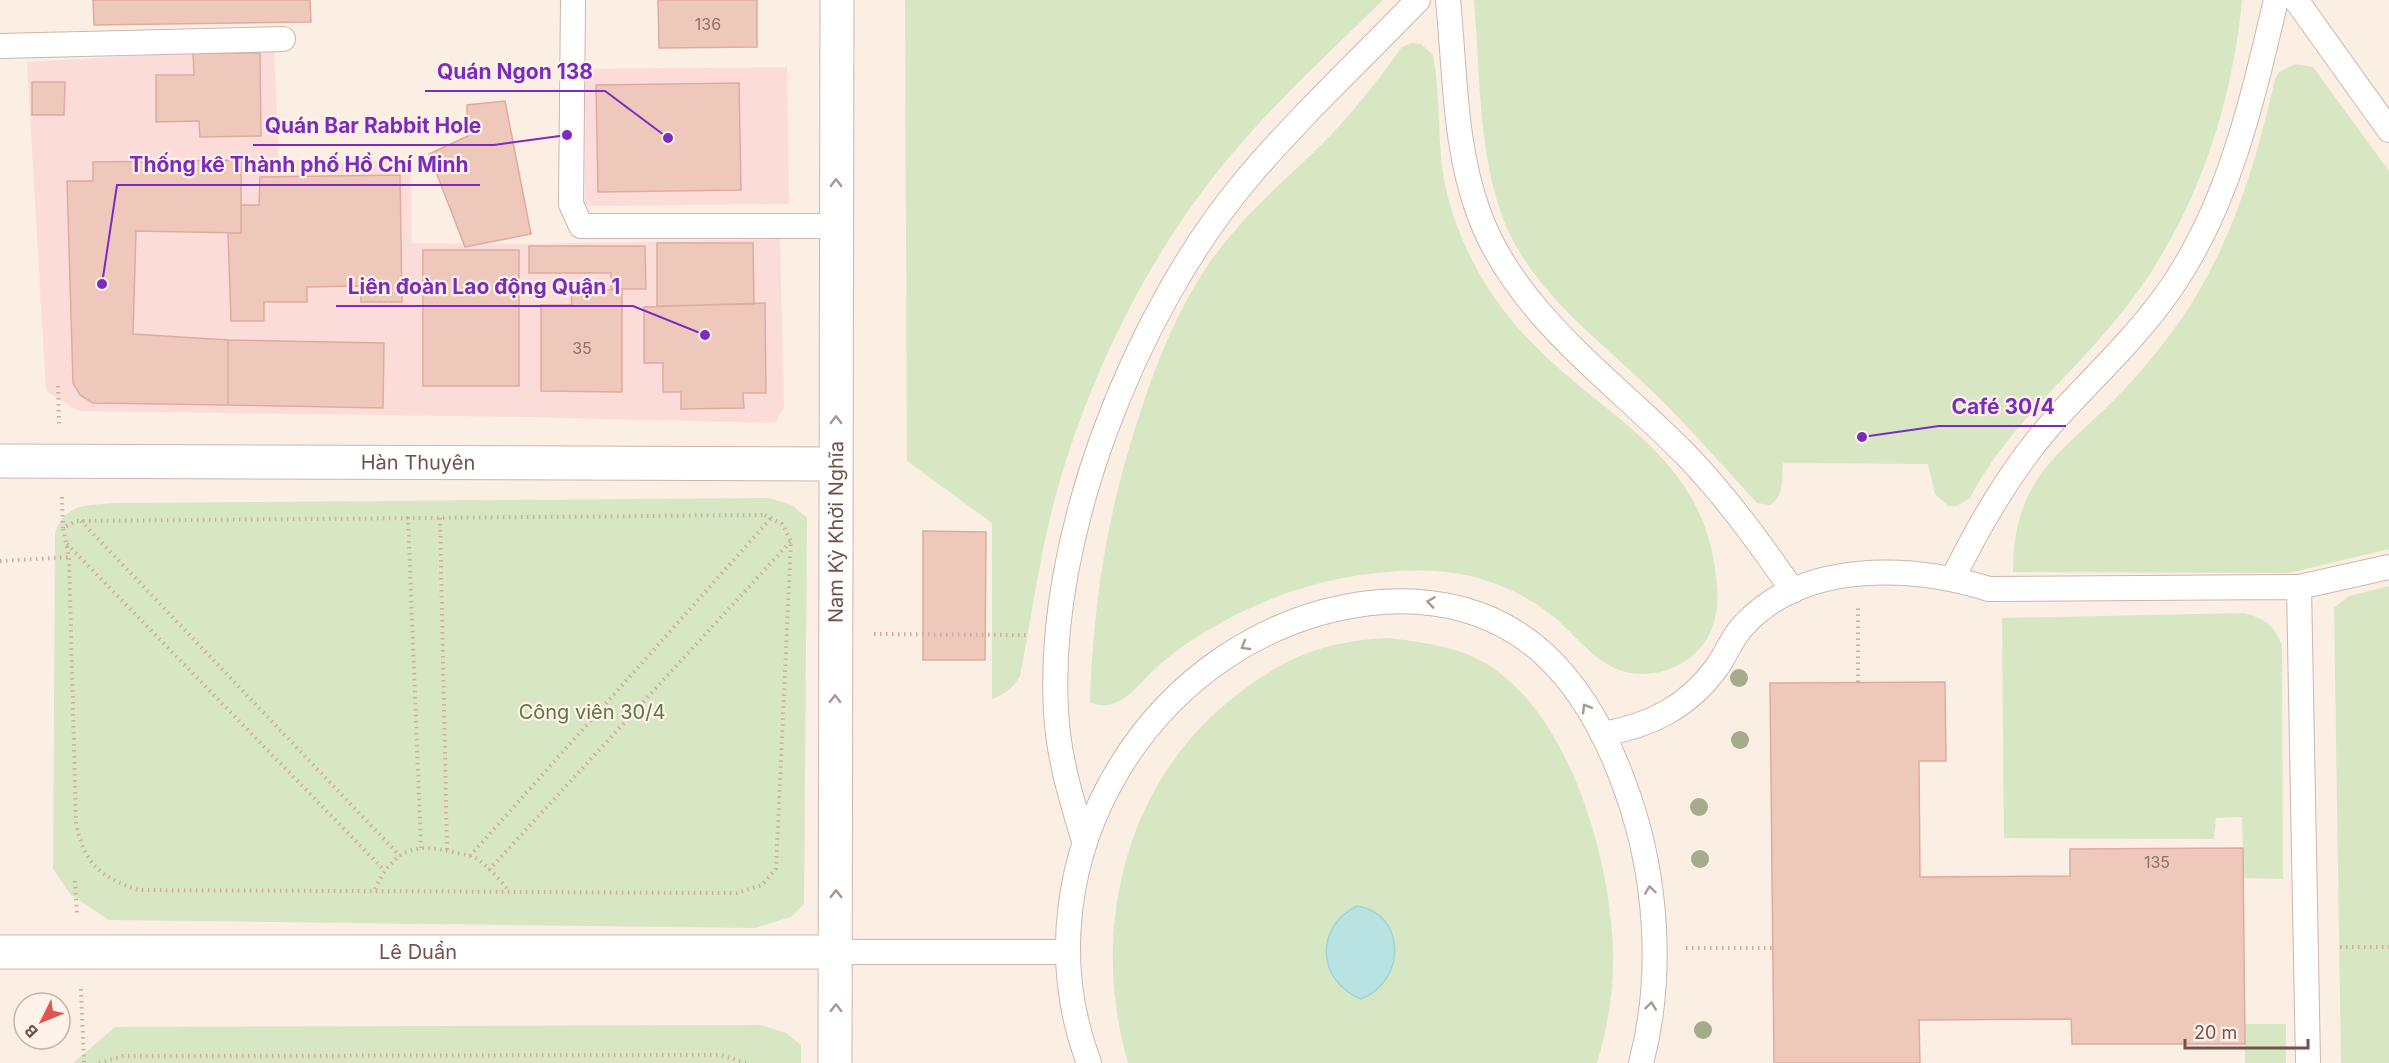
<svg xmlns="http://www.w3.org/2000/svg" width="2389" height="1063" viewBox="0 0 2389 1063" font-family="Inter,sans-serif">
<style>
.commercial{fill:#fbdcd8}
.green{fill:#d8e7c3}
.water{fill:#b9e3e2;stroke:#a0d4d3;stroke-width:1.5}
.building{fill:#efc8bc;stroke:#e0ab9e;stroke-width:1.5}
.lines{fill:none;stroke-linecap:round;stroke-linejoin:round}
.lane-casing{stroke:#ceb6ae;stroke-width:26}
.street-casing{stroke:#ceb6ae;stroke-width:35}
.secondary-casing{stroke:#d0b5ab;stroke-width:35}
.path{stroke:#d3aba0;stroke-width:4;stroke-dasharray:1.5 4.5;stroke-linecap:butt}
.lane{stroke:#fff;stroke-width:24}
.street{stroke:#fff;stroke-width:33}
.secondary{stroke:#fff;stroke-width:33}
.tree{fill:#a4ad8b}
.oneway{stroke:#aa9793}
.labels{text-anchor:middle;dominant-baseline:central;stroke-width:4.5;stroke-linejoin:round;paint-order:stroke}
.number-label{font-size:16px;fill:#907067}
.street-label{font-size:20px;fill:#71524b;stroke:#fef2e9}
.park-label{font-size:20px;fill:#5c7743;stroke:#fef2e9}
.leader{fill:none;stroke:#7b2cbf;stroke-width:2}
.callout-dot{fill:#7b2cbf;stroke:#fef2e9;stroke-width:2}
.callout-label{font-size:21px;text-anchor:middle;font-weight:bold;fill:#7b2cbf;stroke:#fef2e9;stroke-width:4.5;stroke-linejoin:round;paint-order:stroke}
</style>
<rect width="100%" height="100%" fill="#fbeee3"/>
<path class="commercial" d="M274 48 279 160 411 161V243L524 244 780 239 784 408 775 423 526 417 79 411 46 391 27 62Z
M787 67 789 204 585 206 584 69Z"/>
<path class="green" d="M905 0H1383C1321 61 1254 121 1202 192 1138 278 1091 377 1060 480 1041 544 1033 610 1020 676 1013 688 1005 694 992 699V523L907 461Z
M1474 0H2242C2231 116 2190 232 2114 322 2066 380 2005 430 1970 498L1957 506H1948L1935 494 1928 464 1783 463C1781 479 1785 496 1770 505L1757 503C1723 466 1690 428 1654 393 1600 340 1529 290 1502 216 1478 149 1480 71 1474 0Z
M1411 43 1421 44 1433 55C1441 96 1437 139 1444 180 1449 206 1459 234 1471 258 1489 294 1513 325 1541 352 1613 422 1699 457 1715 568 1718 591 1720 614 1709 635 1696 660 1668 675 1640 674 1598 672 1580 637 1550 614 1518 589 1476 573 1435 571 1353 567 1266 592 1197 637 1184 645 1170 655 1158 666 1145 677 1133 695 1117 702 1108 707 1099 705 1090 703 1093 597 1109 504 1143 404 1162 348 1185 293 1222 246 1252 207 1289 177 1324 142 1353 113 1378 80 1402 47Z
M2295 64 2313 67 2389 171V549L2289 573 2013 572C2013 483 2054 458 2111 403 2138 376 2163 346 2184 315 2232 243 2256 163 2275 79L2279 72Z
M768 498 792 505 807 518 804 904 791 917 755 928 109 920 70 894 53 869 55 533C65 503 86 506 113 503Z
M2389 586V1063H2341L2334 608 2349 596Z
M2244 613C2264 618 2275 626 2282 645L2283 879 2244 878 2242 817 2216 818 2214 839 2004 838 2002 618Z
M1388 638C1420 642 1457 646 1485 663 1570 713 1610 858 1613 950 1614 988 1608 1027 1597 1063H1128C1089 930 1125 779 1238 694 1287 656 1326 641 1388 638Z
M2245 1024H2286V1063H2245Z
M761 1025 786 1033 801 1045V1063H73L115 1027Z"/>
<path class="water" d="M1357 906C1405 913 1408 980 1361 999 1317 981 1314 927 1357 906Z"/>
<path class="building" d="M93 0H310L311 22 94 25Z
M658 0H757V47L659 48Z
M193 53H260L261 136 200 137 199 121 156 122V75H194Z
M32 82H65L64 115H32Z
M739 83 741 190 598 192 596 85Z
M505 101 531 234 465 247 429 154 468 136 467 105Z
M241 160V233L136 231 133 334 228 340V405L93 403 80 395 73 383 67 181H93V162Z
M400 175 402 302H361V286L307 287V302H264V321H231L228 233H241V205H259L260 177Z
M657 243H753L754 304 657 306Z
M529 246H645L646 289H611V273H529Z
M423 250H519V386H423Z
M571 289 622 290V392L541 391V305H572Z
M765 303 766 393H743L744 408 681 409V392H663V363H644V307Z
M228 340 384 343 383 408 228 405Z
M923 531 986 532 985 660H923Z
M1945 682 1946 761H1919L1920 877 2070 876V849L2243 848 2245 1044H2072L2071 1019 1919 1020 1920 1063H1774L1770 683Z"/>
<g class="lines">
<g class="lane-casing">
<path id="lane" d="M573 0 571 204 581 226H836
M1448 0C1455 69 1454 145 1478 211 1514 314 1616 382 1689 458 1728 499 1761 545 1793 591
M2296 0 2389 130
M0 46 283 39
M1953 578C1980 523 2010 471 2050 425 2091 379 2138 337 2173 285 2230 201 2253 97 2276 0
M2299 587 2308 1063
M1602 734C1650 726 1688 707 1717 667 1727 653 1732 637 1744 625 1804 560 1912 565 1989 589L2299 587 2389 567
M1084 841C1071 798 1058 756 1056 710 1046 537 1135 313 1245 181 1298 118 1360 60 1418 0
M837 952H1066
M1089 1063C1012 859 1156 629 1370 603 1434 596 1496 610 1544 654 1583 690 1610 743 1627 792 1657 876 1664 977 1641 1063"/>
</g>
<g class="street-casing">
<g id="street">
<path id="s1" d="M0 461 836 464"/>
</g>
</g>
<g class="secondary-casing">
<g id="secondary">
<path id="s2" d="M0 952H837"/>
<path id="s3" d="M835 1063 837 0"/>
</g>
</g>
<path class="path" d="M58 386 59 424
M62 497 63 528
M765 515 782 524 791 541 776 869 762 885 737 893 138 890C100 876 85 865 76 824L69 557 63 528 76 521Z
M408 517 421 848
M440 518 447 850
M81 521 400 856
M67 544 384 870
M0 561 69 557
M874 634 1026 635
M1858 682V608
M470 856 772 517
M489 870 791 541
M75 881 77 915
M375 889C392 853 412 841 452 852 461 854 472 855 479 860 490 868 499 880 508 889
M2340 947H2389
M1686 948H1773
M81 989 84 1063
M99 1063 123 1056 721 1055 746 1063"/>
<use href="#lane" class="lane"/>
<use href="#street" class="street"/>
<use href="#secondary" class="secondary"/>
</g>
<g class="tree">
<circle cx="1739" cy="678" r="9"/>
<circle cx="1740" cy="740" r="9"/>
<circle cx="1699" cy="807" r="9"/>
<circle cx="1700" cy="859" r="9"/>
<circle cx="1703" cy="1030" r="9"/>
</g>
<defs><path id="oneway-chevron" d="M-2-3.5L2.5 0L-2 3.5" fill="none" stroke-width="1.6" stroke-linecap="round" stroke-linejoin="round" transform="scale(1.5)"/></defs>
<g class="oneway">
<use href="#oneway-chevron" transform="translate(836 183) rotate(-90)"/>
<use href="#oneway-chevron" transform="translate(836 420) rotate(-90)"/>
<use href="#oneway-chevron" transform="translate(1431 602) rotate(-172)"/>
<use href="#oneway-chevron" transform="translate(1245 646) rotate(150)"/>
<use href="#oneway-chevron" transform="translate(835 699) rotate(-90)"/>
<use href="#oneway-chevron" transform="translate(1586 708) rotate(-121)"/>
<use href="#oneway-chevron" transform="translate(1650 890) rotate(-98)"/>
<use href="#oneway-chevron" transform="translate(836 894) rotate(-90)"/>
<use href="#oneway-chevron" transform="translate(1651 1006) rotate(-83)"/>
<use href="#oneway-chevron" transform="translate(836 1008) rotate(-89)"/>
</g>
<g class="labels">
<g class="number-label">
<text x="708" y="24">136</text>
<text x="582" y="348">35</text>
<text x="2157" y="862">135</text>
</g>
<g class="street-label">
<text stroke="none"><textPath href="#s1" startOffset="418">Hàn Thuyên</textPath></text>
<text stroke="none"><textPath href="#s3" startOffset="531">Nam Kỳ Khởi Nghĩa</textPath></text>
<text stroke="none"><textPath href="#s2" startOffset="418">Lê Duẩn</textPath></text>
</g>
<g class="park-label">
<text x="592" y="712">Công viên 30/4</text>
</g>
</g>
<path class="leader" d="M668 138L605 91H425M567 135L494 145H253M102 284L117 185H480M705 335L633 306H336M1862 437L1939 426H2066"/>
<g class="callout-dot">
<circle cx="668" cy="138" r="6"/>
<circle cx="567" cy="135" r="6"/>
<circle cx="102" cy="284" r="6"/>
<circle cx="705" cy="335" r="6"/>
<circle cx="1862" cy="437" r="6"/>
</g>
<g class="callout-label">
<text x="515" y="79">Quán Ngon 138</text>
<text x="373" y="133">Quán Bar Rabbit Hole</text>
<text x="299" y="172">Thống kê Thành phố Hồ Chí Minh</text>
<text x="484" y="294">Liên đoàn Lao động Quận 1</text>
<text x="2003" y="414">Café 30/4</text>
</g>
<g transform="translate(42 1021) rotate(227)"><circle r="28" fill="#fef2e9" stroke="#c6b2aa" stroke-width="1.5"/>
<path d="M0-4.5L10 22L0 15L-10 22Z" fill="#df554f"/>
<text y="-9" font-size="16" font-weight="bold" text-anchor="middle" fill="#71524b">B</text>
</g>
<path d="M2185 1039v9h123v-9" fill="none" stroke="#71524b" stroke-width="3"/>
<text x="2194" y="1039" font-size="18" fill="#71524b" stroke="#fef2e9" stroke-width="4.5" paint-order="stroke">20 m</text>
</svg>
